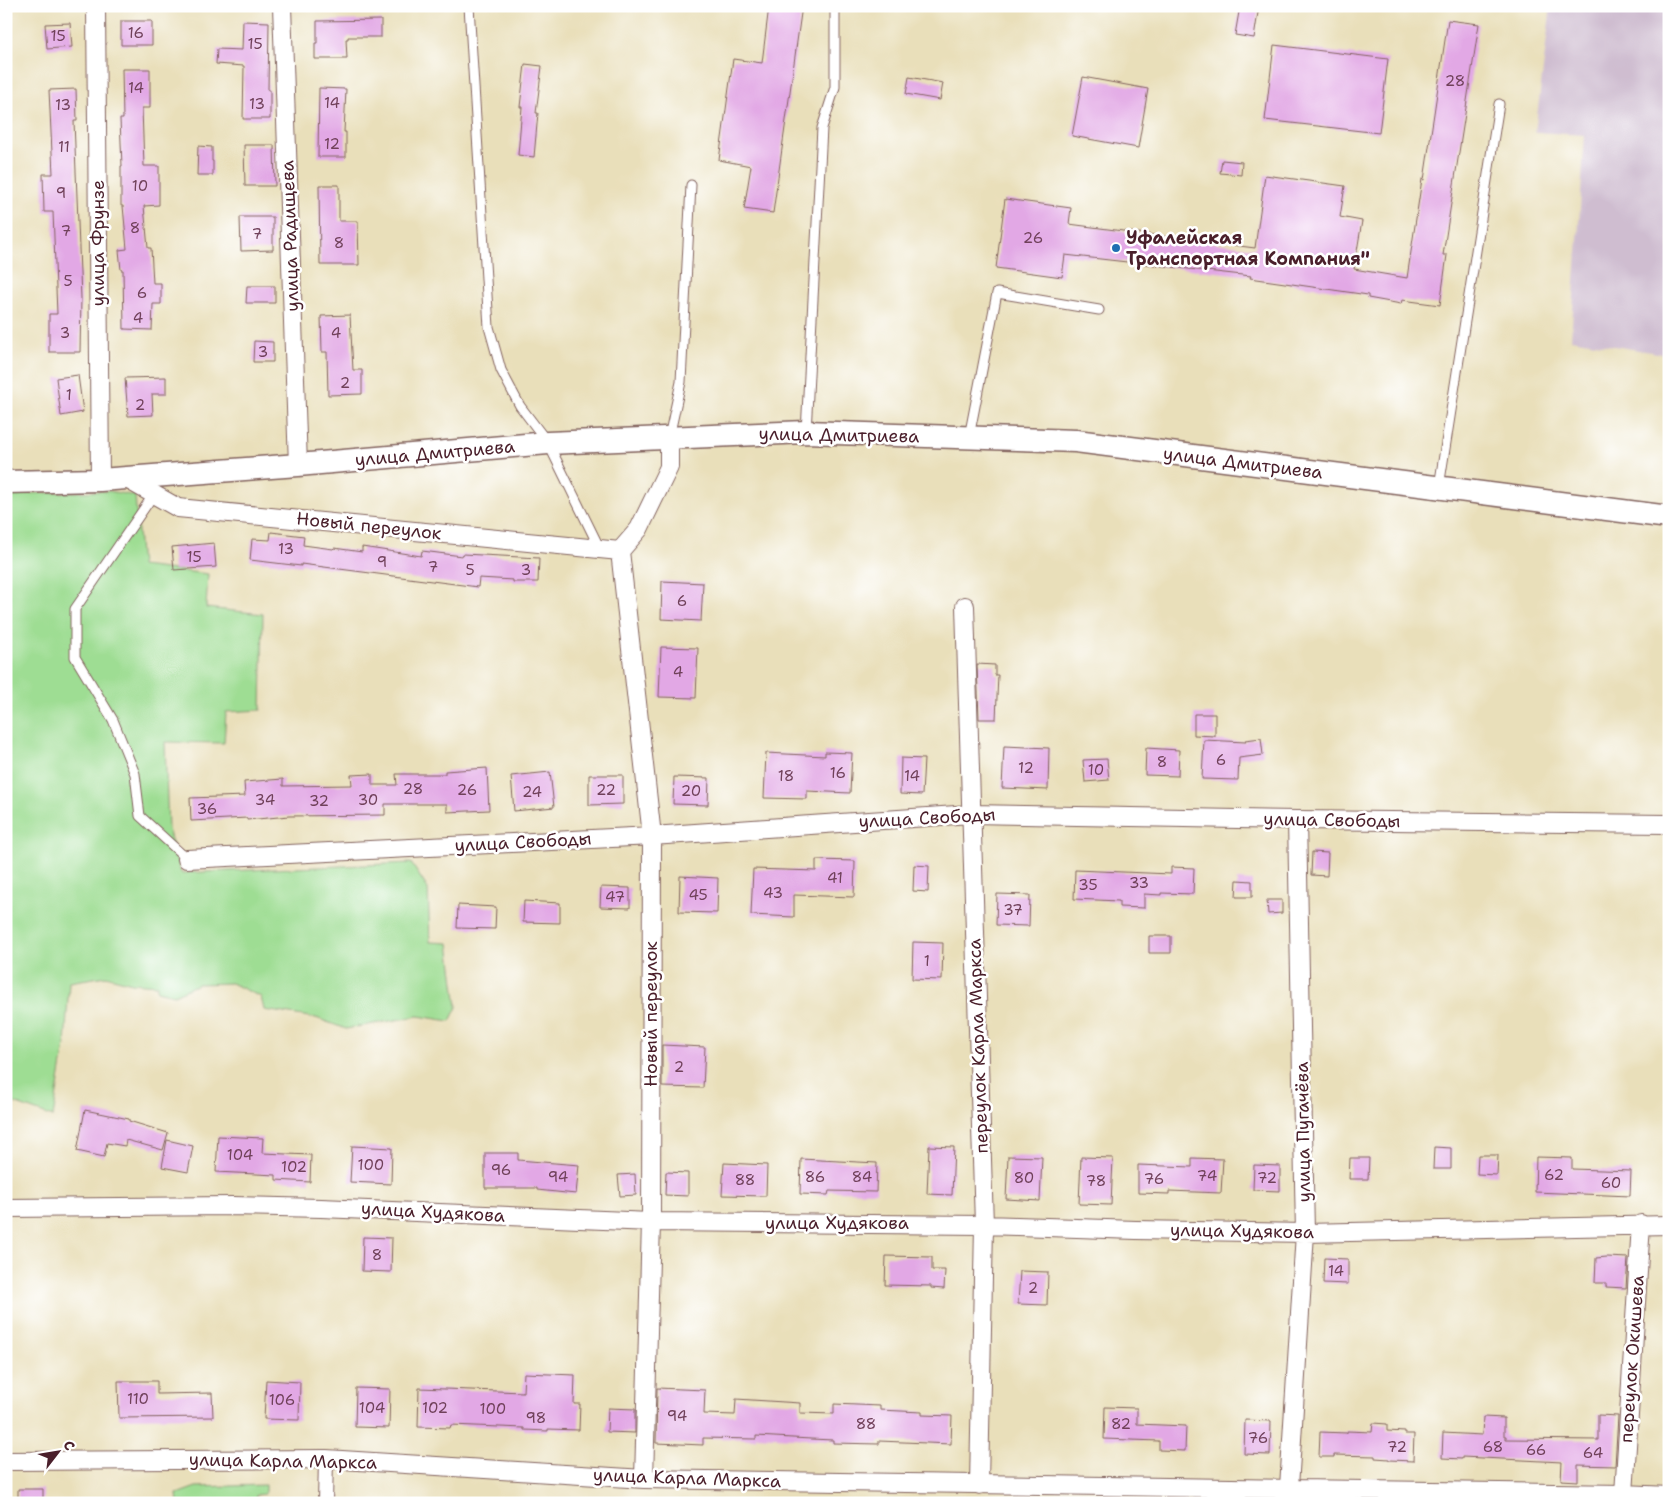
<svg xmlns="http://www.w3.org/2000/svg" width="1675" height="1509" viewBox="0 0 1675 1509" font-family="'Shantell Sans',sans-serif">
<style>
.industrial{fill:#cfbdd0}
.green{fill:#9edd93;stroke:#747e5f}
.building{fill:#e2a8e5}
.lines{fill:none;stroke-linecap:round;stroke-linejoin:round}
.service-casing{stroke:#82625d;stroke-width:11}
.pedestrian-casing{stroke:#82625d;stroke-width:16}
.minor-casing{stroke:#82625d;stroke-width:20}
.tertiary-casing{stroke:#82625d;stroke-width:25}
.service{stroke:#fff;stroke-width:9}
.pedestrian{stroke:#fff;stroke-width:14}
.minor{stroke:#fff;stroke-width:18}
.tertiary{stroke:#fff;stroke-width:22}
.poi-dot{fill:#1f6fb2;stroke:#fff;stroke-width:2}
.labels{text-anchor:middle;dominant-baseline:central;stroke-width:5;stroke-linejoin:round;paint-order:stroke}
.number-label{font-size:15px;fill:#70415a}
.street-label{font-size:18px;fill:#4a1f2b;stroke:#fff}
.poi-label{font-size:18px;font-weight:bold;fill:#4a1f2b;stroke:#fff;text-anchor:start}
</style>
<rect width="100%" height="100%" fill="#fff"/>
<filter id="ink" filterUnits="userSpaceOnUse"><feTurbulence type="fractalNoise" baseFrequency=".02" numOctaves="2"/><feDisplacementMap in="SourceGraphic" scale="10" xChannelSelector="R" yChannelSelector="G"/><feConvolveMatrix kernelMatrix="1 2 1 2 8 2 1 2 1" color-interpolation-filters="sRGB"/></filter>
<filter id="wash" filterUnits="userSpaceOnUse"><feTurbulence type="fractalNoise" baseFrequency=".0096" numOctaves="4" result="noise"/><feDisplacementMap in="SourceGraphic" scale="20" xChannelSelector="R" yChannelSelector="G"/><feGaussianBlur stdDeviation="1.12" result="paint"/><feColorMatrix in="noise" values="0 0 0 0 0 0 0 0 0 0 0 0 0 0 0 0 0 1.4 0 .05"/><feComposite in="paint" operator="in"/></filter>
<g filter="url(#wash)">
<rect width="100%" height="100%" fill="#e9dfba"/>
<path class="industrial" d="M1551 6H1669V355L1571 339 1585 135 1535 132Z"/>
<path class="green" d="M109 491 135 496 141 566 208 574 206 608 263 614 261 710 226 712 224 743 165 742 168 829 181 873 411 863 428 889 430 942 449 943 457 1007 450 1021 418 1016 346 1029 316 1018 264 1010 261 997 231 983 198 984 174 995 157 991V985L132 983 106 976 69 982 65 1045 53 1117 6 1100V494Z
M265 1485V1494L256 1495V1503H178L177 1494 196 1487Z"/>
<g id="blocks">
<path class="building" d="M769 6H802L773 213 744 209 751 166 719 160 733 59 762 63Z
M1240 6H1259L1254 38 1235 35Z
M381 20V37H348V39H346L347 59H315V43H317V21Z
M1448 20 1479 24 1443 255H1447L1440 305 1402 300 1401 304 1368 298V295L1250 278 1251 276 1065 255 1062 277 996 268 1005 199 1071 208 1069 224 1255 248 1265 175 1345 186 1340 217 1362 221 1354 269 1407 278 1422 179 1424 180Z
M121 21H152V45H121Z
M243 21 269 22 268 90H270V119H243L244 66 216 64 217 49 242 50Z
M70 23 72 47 47 49 45 24Z
M1274 45 1388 59 1379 133 1265 120Z
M525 64 542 66 536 113H538L534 157 518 155 522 107H520Z
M122 69H150V108H142L144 166H159V205L144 206 148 248H151L153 283H161V304H153L152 330 124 329 123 270H121L119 250 127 249 123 206H121V166H122L120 119H123Z
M909 77 943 83 940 100 906 94Z
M1083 77 1148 89 1138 148 1072 136Z
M319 88 346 89 344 132H346V157H318Z
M76 89 77 121H74L81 298 80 352H49V314H57L53 212H44L43 174H53L49 90Z
M244 145H274L275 186H245Z
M198 146 212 147V161H213V175H197Z
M1222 160 1242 162 1241 175 1220 173Z
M319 185H339V221H358L359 265H320Z
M240 217H273V250L241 251Z
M247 286H275V303H246Z
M350 315 353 370H362V394L328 395 327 352H322L321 316Z
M254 341 273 342V362H253Z
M78 375 83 412 61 416 56 378Z
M166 377V394H152L153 415 128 416 125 378Z
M271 532 304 536 303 545 333 549 334 548 362 552V547L421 556 422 551 462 556 463 554 539 558 538 582H513V580L479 578 478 587 301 564V566L250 560 252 539 270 540Z
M214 543 216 567 174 570 172 547Z
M662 581 703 583 701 621 661 619Z
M661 647 698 648 696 698 659 697Z
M977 664 995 665V675H998L996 719H979Z
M1194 714H1215V736L1194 735Z
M1261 738 1263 755 1239 758 1238 780 1202 779 1204 740 1246 742 1245 740Z
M1004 746 1049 748 1048 790 1002 788Z
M1146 748 1179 750 1178 776 1145 775Z
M825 752 852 753 850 793 807 791V799L764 798 766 753 825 756Z
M901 758 924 759 922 795 900 794Z
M1107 759 1109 780 1085 782 1083 760Z
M487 768 489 810 447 812V804H385V815L289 816 247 820V818L191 821 190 798 245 796 244 782 283 779V786L352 785 351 775 372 774V785H397L396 774H445V771Z
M550 772 554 807 514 811 511 776Z
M589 775H623V804L589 805Z
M674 777 709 778 708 805 673 804Z
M1312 852 1328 853 1327 876 1311 875Z
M816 860 855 861 854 897 794 895V917L751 915 753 869 816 871Z
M914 865 929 866 928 892 913 891Z
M1171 867 1194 868 1193 894 1161 893V895L1144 894V908L1119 907V901L1074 899 1075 870 1171 874Z
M680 876 718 878 717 913 679 912Z
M1237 880 1252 881V897H1236Z
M601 887 630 888V908L600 907Z
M997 894 1030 895 1029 926 996 925Z
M1267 900H1282V913L1268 914Z
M524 901 560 903V923L523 922Z
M458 905 496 907 495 929 457 928Z
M1149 936H1171V953H1149Z
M913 942 943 943 942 980 912 979Z
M662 1045 705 1047 703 1088 662 1087Z
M85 1110 129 1119V1121L168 1133 163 1150 126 1140 125 1146 107 1143 104 1157 77 1151Z
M218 1136 263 1138 262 1153 311 1155 310 1182 276 1180V1175L216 1172Z
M167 1140 193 1146 188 1172 162 1167Z
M352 1146 392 1148 391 1184 350 1182Z
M929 1146 954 1147 952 1195 927 1194Z
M1434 1147 1451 1148V1169H1433Z
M485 1153H518V1160L579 1165 576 1194 537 1190V1188H485Z
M1478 1155H1498L1497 1175 1477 1174Z
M1008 1156 1042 1157 1040 1201 1006 1199Z
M1081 1157 1113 1158 1111 1205 1079 1204Z
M1536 1157 1572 1158V1169L1631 1171 1630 1196 1535 1192Z
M1192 1158 1223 1159 1221 1193 1169 1191V1194L1138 1193V1165L1192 1167Z
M1350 1158H1369L1368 1179H1349Z
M801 1159 877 1163 876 1192 829 1191 828 1195 800 1194Z
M724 1163 767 1165 766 1196 722 1195Z
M1254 1165 1280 1166V1191L1253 1190Z
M666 1172 688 1173V1196L665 1195Z
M635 1174 636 1195 620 1196 618 1175Z
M363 1237 392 1238 391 1272 362 1271Z
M886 1256 932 1257V1270H945L944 1289 931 1288V1286L885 1285Z
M1607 1257 1628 1258 1626 1288 1606 1287V1283H1595L1596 1258Z
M1324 1258 1348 1259V1284L1323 1283Z
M1020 1271 1048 1272 1047 1305 1018 1304Z
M524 1373 575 1375 574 1404H580L579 1430 548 1429V1431L524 1430V1428L451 1425 450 1428 418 1427 419 1388 523 1392Z
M266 1380 300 1382 299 1420 264 1419Z
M118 1381H157V1394L212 1393 213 1417 119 1418Z
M356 1388 390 1389 389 1428 355 1427Z
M657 1388 705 1390 704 1414 735 1415 736 1399 800 1403V1413L834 1414V1404L880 1406V1410L922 1412V1415L952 1416 951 1444 879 1441V1444L833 1443V1440L811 1439 756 1436V1439L703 1438V1445L656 1443Z
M1105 1407 1137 1408V1424L1186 1426 1185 1451 1159 1450V1441L1104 1439Z
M608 1408 635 1409V1433L607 1432Z
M1598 1415 1618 1416 1615 1466 1578 1465V1481L1561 1480 1562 1462 1462 1457V1459L1442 1458 1443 1433 1482 1435 1483 1417 1504 1418V1436H1506V1439L1598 1440Z
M1245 1420 1271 1421 1270 1455 1244 1454Z
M1373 1423 1387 1424V1431L1405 1432V1434H1414L1413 1461 1389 1460V1459L1375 1458V1456L1334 1455V1457H1319L1320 1432 1347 1433V1431L1372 1432Z
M18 1489H43V1503H18Z"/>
</g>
</g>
<g filter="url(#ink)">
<use href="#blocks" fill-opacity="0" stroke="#82625d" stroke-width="1"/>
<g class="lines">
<g class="service-casing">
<path id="service" d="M469 6 489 327 501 370 520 406 548 443 600 549
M806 432 822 128 835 87V6
M669 437 681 382 691 185
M969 437 997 293 1099 310
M1439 487 1499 104
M154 494 75 609V657L113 720 135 774 140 816 187 859"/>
</g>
<g class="pedestrian-casing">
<path id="pedestrian" d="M325 1503 326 1459"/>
</g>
<g class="minor-casing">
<path id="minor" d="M96 6 100 480
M282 6 298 465
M125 478 178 508 620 551
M965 606 984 1225 979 1485
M187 859 652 836 971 814 1297 820 1669 824
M6 1208 233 1206 321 1208 651 1222 984 1225 1136 1230 1305 1233 1669 1225
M6 1461 326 1459 644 1479 1624 1494 1669 1496
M644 1479 651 1222 652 836 620 551 639 529 669 467V437
M1624 1494 1641 1224
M1288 1503 1305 1233 1297 820"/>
</g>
<g class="tertiary-casing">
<path id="tertiary" d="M6 482 100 480 298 465 548 443 806 432 1076 441 1669 517"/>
</g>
<use href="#service" class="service"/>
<use href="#pedestrian" class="pedestrian"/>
<use href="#minor" class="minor"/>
<use href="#tertiary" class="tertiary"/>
</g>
</g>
<circle class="poi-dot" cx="1116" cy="248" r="5"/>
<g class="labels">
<g class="number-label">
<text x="136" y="33">16</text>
<text x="58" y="36">15</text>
<text x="255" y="44">15</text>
<text x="1455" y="81">28</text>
<text x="136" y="88">14</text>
<text x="332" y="103">14</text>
<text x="257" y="104">13</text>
<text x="63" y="105">13</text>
<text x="332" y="144">12</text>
<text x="64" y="147">11</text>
<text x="140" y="186">10</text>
<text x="61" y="193">9</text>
<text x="135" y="228">8</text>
<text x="66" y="231">7</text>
<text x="257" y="234">7</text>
<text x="1033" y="238">26</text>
<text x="339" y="243">8</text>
<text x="68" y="281">5</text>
<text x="142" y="293">6</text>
<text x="138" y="318">4</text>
<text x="65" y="333">3</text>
<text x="336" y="333">4</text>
<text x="263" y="352">3</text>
<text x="345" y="383">2</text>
<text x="69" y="395">1</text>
<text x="140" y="405">2</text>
<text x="286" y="549">13</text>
<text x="194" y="557">15</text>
<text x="382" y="562">9</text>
<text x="433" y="567">7</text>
<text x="470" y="570">5</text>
<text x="526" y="570">3</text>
<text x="682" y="601">6</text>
<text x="678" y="672">4</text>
<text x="1221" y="760">6</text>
<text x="1162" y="762">8</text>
<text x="1026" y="768">12</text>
<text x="1096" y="770">10</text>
<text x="838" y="773">16</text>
<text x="786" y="776">18</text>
<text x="912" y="776">14</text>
<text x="413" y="789">28</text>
<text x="467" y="790">26</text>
<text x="606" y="790">22</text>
<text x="691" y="791">20</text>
<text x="532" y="792">24</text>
<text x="265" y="800">34</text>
<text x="368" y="800">30</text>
<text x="319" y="801">32</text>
<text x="207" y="809">36</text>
<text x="835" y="878">41</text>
<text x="1139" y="883">33</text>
<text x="1088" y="885">35</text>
<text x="773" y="893">43</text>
<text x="698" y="895">45</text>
<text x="615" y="897">47</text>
<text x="1013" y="910">37</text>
<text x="927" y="961">1</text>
<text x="679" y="1067">2</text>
<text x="240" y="1155">104</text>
<text x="371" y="1165">100</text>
<text x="294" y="1167">102</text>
<text x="501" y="1170">96</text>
<text x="1554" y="1175">62</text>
<text x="1207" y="1176">74</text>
<text x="558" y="1177">94</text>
<text x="815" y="1177">86</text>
<text x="862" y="1177">84</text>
<text x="1024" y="1178">80</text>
<text x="1267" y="1178">72</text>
<text x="1154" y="1179">76</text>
<text x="745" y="1180">88</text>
<text x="1096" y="1181">78</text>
<text x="1611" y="1183">60</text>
<text x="377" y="1255">8</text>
<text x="1336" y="1271">14</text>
<text x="1033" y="1288">2</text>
<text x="138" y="1399">110</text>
<text x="282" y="1400">106</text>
<text x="372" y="1408">104</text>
<text x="435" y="1408">102</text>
<text x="493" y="1409">100</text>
<text x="677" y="1416">94</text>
<text x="536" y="1418">98</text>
<text x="866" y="1424">88</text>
<text x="1121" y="1424">82</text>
<text x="1258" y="1438">76</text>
<text x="1397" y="1447">72</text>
<text x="1493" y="1447">68</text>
<text x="1536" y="1450">66</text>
<text x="1593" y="1453">64</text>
</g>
<g class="street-label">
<text transform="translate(290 236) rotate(-92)">улица Радищева</text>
<text transform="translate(98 243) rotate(-90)">улица Фрунзе</text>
<text transform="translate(839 435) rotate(1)">улица Дмитриева</text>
<text transform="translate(435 453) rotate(-5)">улица Дмитриева</text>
<text transform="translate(1243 463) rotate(7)">улица Дмитриева</text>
<text transform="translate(369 526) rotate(6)">Новый переулок</text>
<text transform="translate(927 818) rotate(-3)">улица Свободы</text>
<text transform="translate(1332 820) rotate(1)">улица Свободы</text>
<text transform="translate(523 842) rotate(-3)">улица Свободы</text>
<text transform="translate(651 1014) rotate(-90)">Новый переулок</text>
<text transform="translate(978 1046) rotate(-92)">переулок Карла Маркса</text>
<text transform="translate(1303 1132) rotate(-91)">улица Пугачёва</text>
<text transform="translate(433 1212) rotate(3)">улица Худякова</text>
<text x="837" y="1223">улица Худякова</text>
<text transform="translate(1242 1231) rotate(1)">улица Худякова</text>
<text transform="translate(1632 1359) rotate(-86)">переулок Окишева</text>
<text transform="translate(283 1461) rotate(1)">улица Карла Маркса</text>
<text transform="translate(687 1478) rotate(2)">улица Карла Маркса</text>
</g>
<g class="poi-label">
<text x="1126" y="238">Уфалейская<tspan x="1126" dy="21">Транспортная Компания"</tspan></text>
</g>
</g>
<rect width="1675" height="1509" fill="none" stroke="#fff" stroke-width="25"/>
<g transform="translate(58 1452) rotate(59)" stroke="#ffffff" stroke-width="4" paint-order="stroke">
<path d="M0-4L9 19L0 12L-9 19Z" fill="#4a1f2b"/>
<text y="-8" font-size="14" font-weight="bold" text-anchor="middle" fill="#4a1f2b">С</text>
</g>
</svg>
